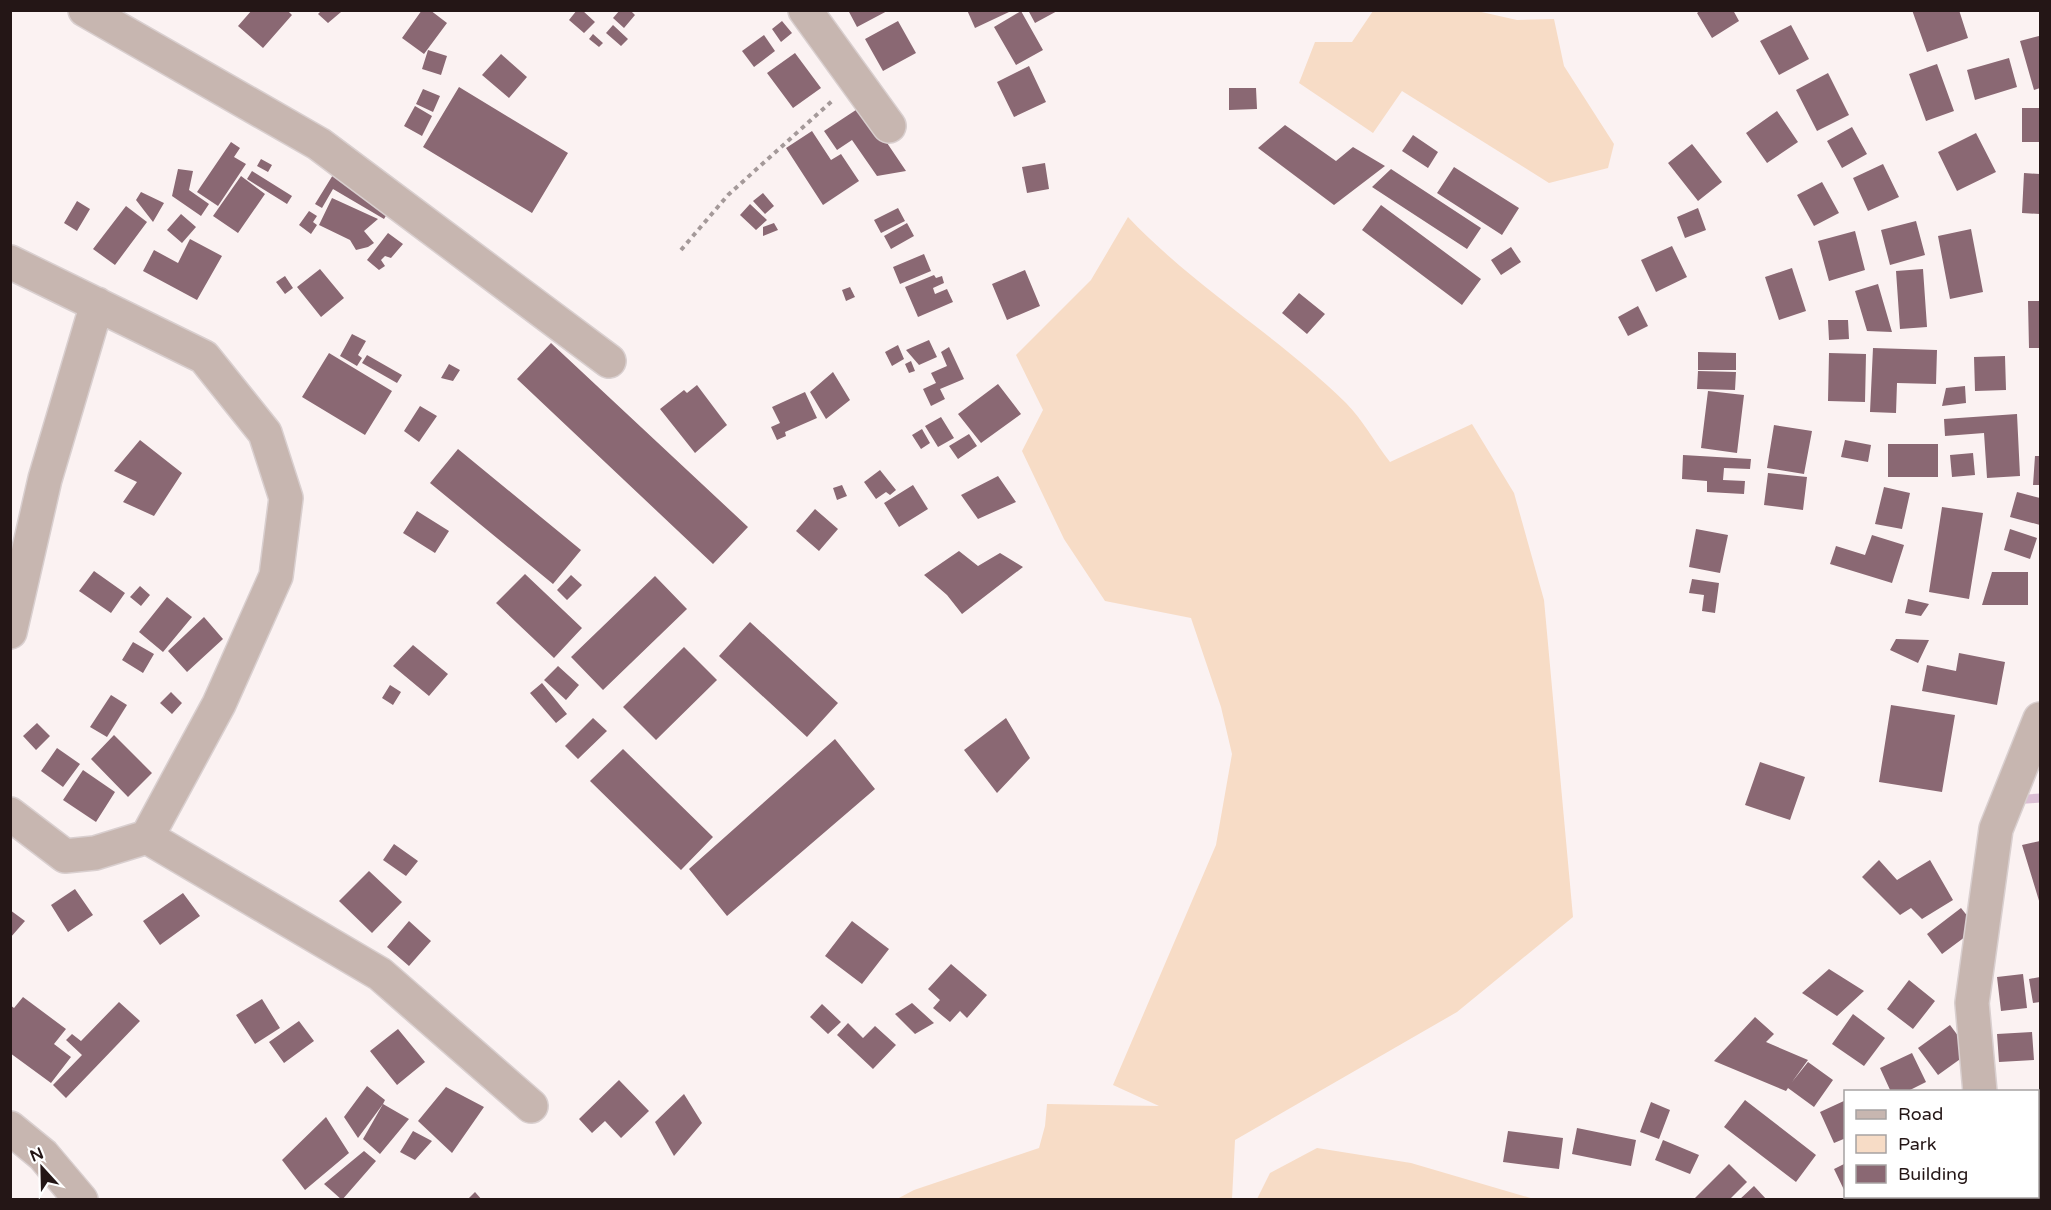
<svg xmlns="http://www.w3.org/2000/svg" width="2051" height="1210" viewBox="0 0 2051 1210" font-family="'Varela Round',sans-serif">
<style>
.green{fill:#f7dcc6}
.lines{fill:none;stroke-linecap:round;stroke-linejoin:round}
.stream{stroke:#dbbfd4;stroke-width:9}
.building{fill:#8a6873}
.minor-casing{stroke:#d9cfcf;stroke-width:36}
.path{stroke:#a49999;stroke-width:4;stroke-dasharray:4.5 4.5;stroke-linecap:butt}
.minor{stroke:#c7b6b0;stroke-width:33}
</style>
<rect width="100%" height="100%" fill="#fbf2f2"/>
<path class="green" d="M1477 11 1517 20 1554 19 1564 66 1614 144 1608 168 1549 183 1402 91 1373 133 1299 83 1315 42H1352L1373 11Z
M1128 217C1194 287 1278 336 1346 403 1363 420 1375 443 1390 462L1472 424 1514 493 1544 600 1573 917 1457 1012 1235 1140 1232 1199H897L914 1190 1039 1148 1045 1126 1047 1104 1159 1106 1113 1085 1216 845 1232 754 1221 707 1191 618 1105 601 1064 539 1022 451 1043 410 1016 355 1091 280Z
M1317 1148 1411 1163 1534 1199H1257L1270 1173Z"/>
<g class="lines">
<path class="stream" d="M2014 800 2040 798"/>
</g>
<path class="building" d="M252 10H287L292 15 263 48 238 26Z
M322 10H339L341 12 328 23 318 14Z
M422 10H430L447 23 424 54 402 38Z
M577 10H582L595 22 584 33 569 20Z
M620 10H630L635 15 624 28 613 18Z
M848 10H889L857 27Z
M967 10H1008L1009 12 975 28Z
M1028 10H1059L1035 23Z
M1701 10H1733L1739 21 1712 38 1697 13Z
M1912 10H1959L1968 38 1927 52Z
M1021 11 1043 50 1016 65 994 27Z
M782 21 792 33 781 42 772 29Z
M898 21 916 53 883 71 865 39Z
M613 25 628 39 621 46 606 33Z
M1791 25 1809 59 1779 75 1760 41Z
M593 34 603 43 599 47 589 39Z
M764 35 775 51 754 67 742 51Z
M2039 36 2040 88 2034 90 2020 41Z
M428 50 447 56 441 75 422 69Z
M795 53 821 88 793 108 767 73Z
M501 54 527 77 509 98 482 75Z
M2009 58 2017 87 1975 100 1967 70Z
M1937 64 1954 111 1926 121 1909 74Z
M1029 66 1046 102 1014 117 997 82Z
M1828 73 1849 115 1817 131 1796 90Z
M459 87 568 153 532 213 423 147Z
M1229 88H1256L1257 109 1229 110Z
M423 89 440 96 433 112 416 104Z
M415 106 432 116 422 136 404 126Z
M862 106 906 171 877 176 852 140 837 150 824 131Z
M2022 108H2040V142H2022Z
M1777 111 1798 142 1767 163 1746 133Z
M1285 125 1336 161 1353 147 1385 166 1334 205 1258 148Z
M1852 127 1867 154 1842 168 1827 141Z
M812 131 831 160 841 154 859 181 823 205 786 148Z
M1976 133 1996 172 1957 191 1938 152Z
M1413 135 1438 152 1428 168 1402 151Z
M231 142 240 148 234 157 246 164 218 206 197 192Z
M1692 144 1722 182 1698 201 1668 163Z
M261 159 272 165 268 172 257 166Z
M1045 163 1049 189 1027 193 1022 167Z
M1883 164 1899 197 1868 211 1853 178Z
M1454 167 1519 208 1502 235 1437 193Z
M178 169 193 171 189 190 209 204 201 216 172 196Z
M1391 169 1481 228 1467 249 1372 187Z
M336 170 393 204 384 219 333 189 322 208 315 204Z
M252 171 292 196 287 204 247 179Z
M2024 173 2040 174V214L2022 213Z
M241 176 265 194 238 233 213 216Z
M1822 182 1839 213 1814 226 1797 195Z
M141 192 164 203 153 222 136 200Z
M763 193 774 206 765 214 753 201Z
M332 198 378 219 364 231 374 243 368 247 356 250 350 240 319 225Z
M77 201 90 209 77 231 64 223Z
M750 204 767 220 756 230 740 215Z
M1381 205 1481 279 1462 305 1362 230Z
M126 206 147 222 115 265 93 249Z
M898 208 905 221 881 233 874 220Z
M1698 208 1706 230 1685 238 1677 217Z
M309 211 317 216 313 222 317 225 311 234 299 225Z
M181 214 196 227 182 243 167 230Z
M1916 221 1925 255 1890 265 1881 230Z
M774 223 778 230 763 236V227Z
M907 223 914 236 891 249 884 236Z
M1971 229 1983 292 1950 299 1938 236Z
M1855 231 1865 270 1829 281 1818 241Z
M388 233 403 244 391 258 385 256 381 260 385 266 379 270 367 260Z
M190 239 222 256 197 300 143 271 154 250 178 263Z
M1672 246 1687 277 1656 292 1641 260Z
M1511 247 1521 262 1501 275 1491 260Z
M924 254 931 271 900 284 893 267Z
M1792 268 1806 311 1779 320 1765 277Z
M320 269 344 298 321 317 297 287Z
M1923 269 1927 327 1900 329 1896 271Z
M1025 270 1040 306 1007 320 992 284Z
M934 275 936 278 942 276 944 283 933 288 935 294 947 289 953 302 918 317 905 287Z
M285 276 293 288 285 294 276 282Z
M1878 284 1892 332 1867 331 1855 291Z
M850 287 855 297 846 301 842 290Z
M1299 293 1325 314 1307 334 1282 313Z
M2028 301H2040V348H2029Z
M1638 306 1648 326 1628 336 1618 317Z
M1828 320H1848L1849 339 1829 340Z
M352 334 366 341 358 355 362 358 357 366 340 356Z
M929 340 937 357 919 365 906 350Z
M551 343 748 527 713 564 517 379Z
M898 345 904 359 892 366 885 352Z
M949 347 964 379 940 389 945 399 931 406 923 389 936 383 931 373 947 366 941 352Z
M1873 348 1937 350 1936 384 1897 383 1896 413 1870 412Z
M1698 352 1736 353V370H1698Z
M329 353 392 391 365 435 302 397Z
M1829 353 1866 354 1865 402 1828 401Z
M367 355 402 375 397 383 362 363Z
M2005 356 2006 390 1975 391 1974 357Z
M911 361 915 371 909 373 905 364Z
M449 364 460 370 453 381 441 378Z
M1698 371 1736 372 1735 390 1697 389Z
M833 372 850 400 826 419 810 392Z
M998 384 1021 414 981 443 958 414Z
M697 385 727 425 695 453 660 409 684 390 687 393Z
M1965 386 1966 403 1942 406 1946 388Z
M1708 391 1744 395 1737 453 1701 448Z
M805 392 817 418 785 432 786 436 777 440 771 427 780 423 772 407Z
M420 406 437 416 419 442 404 431Z
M2017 414 2020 476 1987 478 1984 433 1945 436 1944 419Z
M941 417 954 438 938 447 925 426Z
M1774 425 1812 431 1804 474 1767 468Z
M922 429 930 443 921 449 912 435Z
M969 434 977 446 958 459 949 446Z
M140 440 182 473 154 516 123 502 137 482 114 471Z
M1845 440 1871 445 1868 462 1841 457Z
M1888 444H1938V477H1888Z
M458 449 581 550 553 584 430 483Z
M1973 453 1975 475 1952 477 1950 455Z
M1683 455 1751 459 1750 469 1724 468 1723 480 1745 481 1744 494 1707 492V481L1682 479Z
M2035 456H2040V485H2033Z
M880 470 896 490 890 495 886 492 876 499 864 482Z
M1768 473 1807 477 1803 510 1764 505Z
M998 476 1016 502 978 519 961 495Z
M842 485 847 496 837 500 833 488Z
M913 485 928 509 899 527 884 503Z
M1884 487 1910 493 1902 529 1875 524Z
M2017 492 2040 498V525L2010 517Z
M1942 507 1983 513 1969 599 1929 592Z
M815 509 838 529 819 551 796 531Z
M417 511 449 531 435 553 403 533Z
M1696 529 1728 535 1720 573 1689 567Z
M2010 529 2037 538 2030 559 2004 550Z
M1872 535 1904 545 1892 583 1830 564 1836 546 1865 555Z
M959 551 978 566 1000 553 1023 567 962 614 947 595 924 575Z
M94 571 125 593 111 613 79 591Z
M1992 572H2028V605H1982Z
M525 574 582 628 554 658 496 603Z
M571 575 582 585 567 600 557 590Z
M655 576 687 609 603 690 571 657Z
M1692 579 1719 583 1715 613 1702 611 1704 595 1689 593Z
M140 586 150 595 141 606 130 597Z
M167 597 192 617 163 652 139 632Z
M1908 599 1929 604 1921 616 1905 613Z
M204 617 223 639 187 672 168 651Z
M750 622 838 703 807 737 719 656Z
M1896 639 1929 640 1918 663 1890 650Z
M133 642 154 654 143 673 122 660Z
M413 645 448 674 429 696 393 666Z
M684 647 717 680 656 740 623 707Z
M1959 653 2005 662 1997 705 1922 691 1927 665 1956 671Z
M558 666 579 685 566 700 544 680Z
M542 683 567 714 556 723 530 693Z
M390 685 401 692 393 705 382 698Z
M171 692 182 703 172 714 160 703Z
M111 695 127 705 107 737 90 727Z
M1891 705 1955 715 1942 792 1879 782Z
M593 718 607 731 578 759 565 746Z
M1006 718 1030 758 997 793 964 750Z
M37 723 50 736 36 750 23 736Z
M114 735 152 773 128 797 91 759Z
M835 739 875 789 727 916 689 869Z
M57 748 80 764 63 787 41 771Z
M623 749 713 837 681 870 590 781Z
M1760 762 1805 777 1790 820 1745 805Z
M83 770 115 792 96 822 63 800Z
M2040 841V904L2022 845Z
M394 844 418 861 406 876 383 860Z
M1879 860 1897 880 1930 860 1953 900 1922 919 1911 908 1900 915 1862 877Z
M369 871 402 902 372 933 339 901Z
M75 889 93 915 68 932 51 905Z
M183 893 200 916 160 945 143 921Z
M1961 908 1977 928 1942 954 1927 934Z
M10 910 25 921 10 938Z
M409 921 431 941 409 966 387 947Z
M852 921 889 949 862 984 825 956Z
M951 964 987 995 967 1018 960 1011 950 1022 933 1008 940 1000 928 989Z
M1829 969 1864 991 1837 1016 1802 993Z
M2023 974 2027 1008 2001 1011 1997 977Z
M2040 977V1002L2033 1003 2029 979Z
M1909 980 1935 1001 1913 1029 1887 1009Z
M23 997 66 1029 54 1044 71 1057 51 1083 10 1053V1005L14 1008Z
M262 999 280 1028 255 1044 236 1015Z
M119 1002 140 1021 66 1098 53 1085 82 1055 66 1040 72 1034 81 1041Z
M912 1003 934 1023 915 1034 895 1014Z
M822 1004 841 1022 828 1034 810 1017Z
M1853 1014 1885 1038 1864 1066 1832 1044Z
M1755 1017 1774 1034 1766 1042 1808 1060 1792 1082 1808 1062 1833 1080 1814 1107 1788 1088 1786 1091 1714 1061Z
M299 1021 314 1041 284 1063 269 1042Z
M848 1023 863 1038 875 1026 896 1045 873 1069 837 1035Z
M1950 1025 1970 1052 1938 1075 1918 1048Z
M398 1029 425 1062 397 1085 370 1051Z
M2032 1032 2034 1060 1999 1062 1997 1034Z
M1912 1053 1926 1082 1906 1092H1891L1880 1068Z
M619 1080 649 1111 621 1138 605 1121 592 1133 579 1119Z
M367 1086 385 1100 383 1104 409 1119 380 1154 363 1139 383 1104 358 1138 344 1117Z
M446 1087 484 1107 452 1153 418 1121Z
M684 1094 702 1123 674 1156 655 1122Z
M1745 1100 1816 1155 1796 1182 1724 1127Z
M1846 1100V1138L1834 1143 1820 1112Z
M1651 1102 1670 1110 1659 1139 1640 1132Z
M326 1117 349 1153 305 1190 282 1160Z
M1577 1128 1636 1140 1631 1166 1572 1154Z
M413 1131 432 1141 415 1160 400 1152Z
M1508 1131 1563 1138 1559 1169 1503 1162Z
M1663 1140 1699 1155 1690 1174 1655 1160Z
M364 1151 376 1161 342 1200 324 1184Z
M1846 1163V1194L1834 1169Z
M1729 1164 1747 1182 1729 1200H1693Z
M2038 1179H2040V1200H2019V1196H2038Z
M1754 1186 1767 1200H1739Z
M475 1192 482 1200H467Z
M1847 1196H1867L1860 1200H1848Z"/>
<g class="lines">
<g class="minor-casing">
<path id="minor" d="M85 10 319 144 609 361
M805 10 889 126
M10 262 204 357 265 433 286 498 276 576 219 704 147 837
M10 632 45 479 97 304
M10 814 65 856 95 853 147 837 380 974 531 1106
M1980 1092 1972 1003 1996 829 2040 719
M10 1128 43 1155 81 1200
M1996 1196 1997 1200"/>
</g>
<path class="path" d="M681 250 728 195 832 101"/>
<use href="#minor" class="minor"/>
</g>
<rect width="2051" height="1210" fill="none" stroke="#241616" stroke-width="24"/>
<rect x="1844" y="1090" width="195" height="108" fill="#ffffff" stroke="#a7a2a2" stroke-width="1.5"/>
<rect x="1856" y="1110" width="30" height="9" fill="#c7b6b0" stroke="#a7a2a2" stroke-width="1.5"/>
<text x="1898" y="1120" font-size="18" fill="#241616">Road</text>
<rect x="1856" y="1135" width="30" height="18" fill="#f7dcc6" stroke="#a7a2a2" stroke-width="1.5"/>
<text x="1898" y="1150" font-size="18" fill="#241616">Park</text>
<rect x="1856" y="1165" width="30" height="18" fill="#8a6873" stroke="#a7a2a2" stroke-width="1.5"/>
<text x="1898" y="1180" font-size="18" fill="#241616">Building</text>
<g transform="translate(42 1168) rotate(338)" stroke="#ffffff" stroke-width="4.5" paint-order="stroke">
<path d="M0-4.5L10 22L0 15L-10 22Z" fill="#241616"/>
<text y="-9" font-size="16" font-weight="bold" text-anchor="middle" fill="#241616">N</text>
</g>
</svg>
